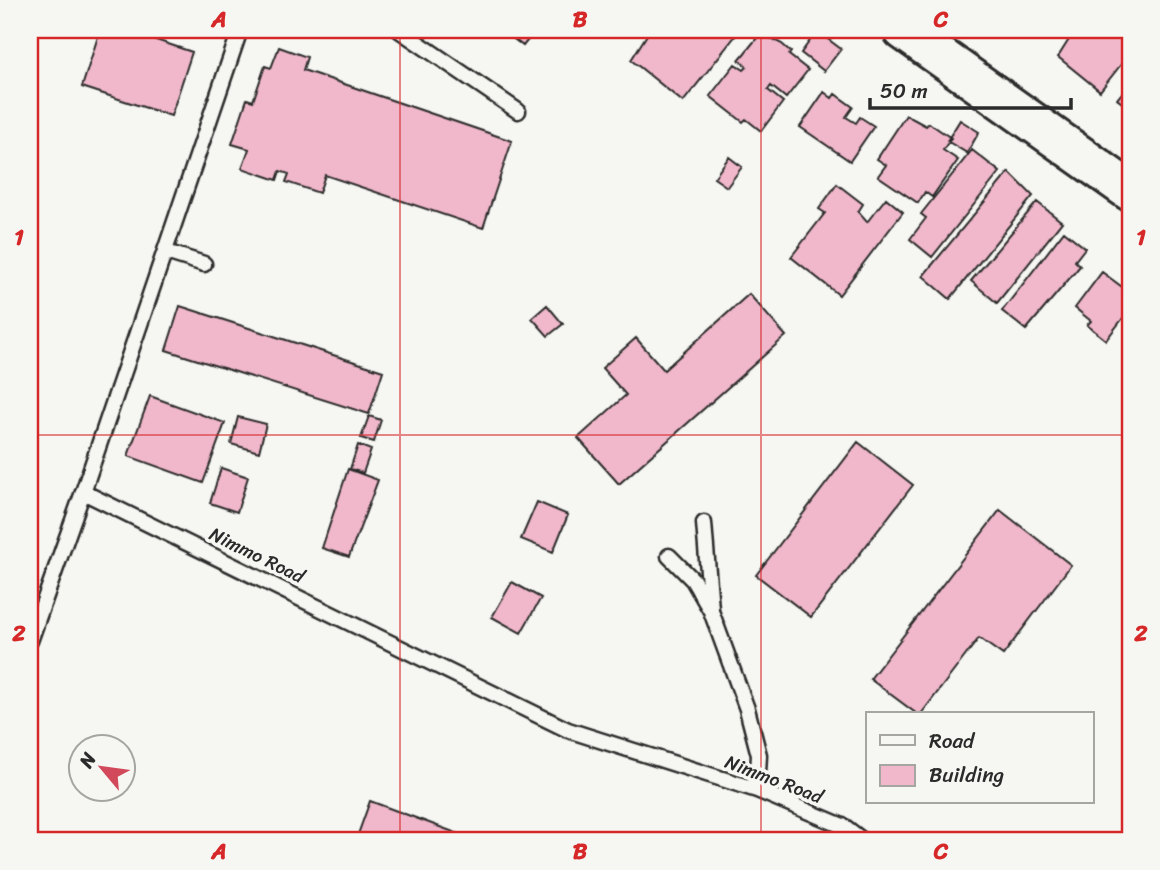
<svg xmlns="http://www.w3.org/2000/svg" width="1160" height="870" viewBox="0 0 1160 870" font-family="Sriracha,sans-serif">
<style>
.building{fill:#f1b8cb;stroke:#2b2b2b;stroke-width:2}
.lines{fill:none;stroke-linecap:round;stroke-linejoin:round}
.lane-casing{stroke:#2b2b2b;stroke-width:19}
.secondary-casing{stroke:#2b2b2b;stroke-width:44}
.lane{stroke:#f6f6f2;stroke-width:14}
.secondary{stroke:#f6f6f2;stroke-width:38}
.grid{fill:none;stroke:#d62828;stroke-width:2;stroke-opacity:0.55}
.labels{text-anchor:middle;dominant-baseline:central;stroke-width:7;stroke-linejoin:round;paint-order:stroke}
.street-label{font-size:19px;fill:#2b2b2b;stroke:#f6f6f2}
.neatline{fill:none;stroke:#d62828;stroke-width:2.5}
.grid-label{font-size:23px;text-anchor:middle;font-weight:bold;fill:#d62828}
</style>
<rect width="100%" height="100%" fill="#f6f6f2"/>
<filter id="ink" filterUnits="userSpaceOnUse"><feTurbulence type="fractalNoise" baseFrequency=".0143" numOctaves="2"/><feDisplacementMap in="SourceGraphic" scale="14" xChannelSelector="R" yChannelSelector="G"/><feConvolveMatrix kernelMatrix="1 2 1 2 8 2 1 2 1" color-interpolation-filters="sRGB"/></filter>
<g filter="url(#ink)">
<path class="building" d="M100 30H126L192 52 171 116 82 87Z
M502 30H536L523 46Z
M650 30H740L683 102 631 60Z
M1024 30H1046L1037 40Z
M1075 30H1130V53L1100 91 1058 57Z
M817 31 841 49 824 71 801 53Z
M761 33 782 44 791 52 789 55 808 70 786 98 771 86 768 90 783 102 761 131 746 119 743 122 710 96 735 64 744 70 747 67 739 60Z
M279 47 307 57 303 70 512 141 483 228 325 175 319 193 286 182 289 174 280 171 277 180 242 168 249 149 232 144 247 99 253 101 265 66 271 68Z
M1130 83V109L1117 99Z
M824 92 832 98 835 94 853 107 846 117 856 123 860 117 874 126 850 161 800 127Z
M906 115 926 126 929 123 951 138 943 150 958 160 932 197 925 192 918 203 878 176 886 165 877 159Z
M960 120 979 132 967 153 947 141Z
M972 150 1000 172 932 257 910 239 926 218 921 214Z
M729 157 742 167 727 187 714 178Z
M1009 172 1033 196 950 299 923 276Z
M837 184 863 204 858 212 867 222 886 198 903 212 839 295 791 257 825 213 819 209Z
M1037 202 1062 222 997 303 971 281Z
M1064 231 1085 248 1075 261 1080 266 1026 330 1002 311Z
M1102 272 1125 289 1130 281V309L1106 340 1087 325 1091 321 1075 308Z
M749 294 786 336 619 484 578 438 626 395 602 368 636 338 664 370Z
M547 305 563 324 548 336 532 318Z
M180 306 383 371 369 414 166 350Z
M150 396 225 423 203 483 128 456Z
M369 416 381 420 374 442 361 438Z
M238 417 266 424 259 452 231 444Z
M858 442 913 485 811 617 756 575Z
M358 445 371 450 363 473 350 469Z
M221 468 248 477 237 512 210 503Z
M348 469 378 480 349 557 322 548Z
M537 502 568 515 553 552 521 539Z
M1000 510 1071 565 1003 655 979 638 921 714H917L870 679Z
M512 582 541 598 521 633 492 617Z
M370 801 475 840H356Z"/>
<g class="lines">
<g class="lane-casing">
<path id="lane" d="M240 30 83 492 568 730 757 790 845 827 862 840
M399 30 518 111
M166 252 204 264
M704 523 711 609
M669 556 693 580 711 611 747 709 759 755 757 790
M30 641 83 492"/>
</g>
<g class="secondary-casing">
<path id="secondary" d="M903 30 1130 191"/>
</g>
<use href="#lane" class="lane"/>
<use href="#secondary" class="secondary"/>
</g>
</g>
<path class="grid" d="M400 30V840M761 30V840M30 435H1130"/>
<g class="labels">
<g class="street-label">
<text transform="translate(257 555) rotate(26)">Nimmo Road</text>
<text transform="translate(774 779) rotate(21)">Nimmo Road</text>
</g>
</g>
<rect width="1160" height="870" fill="none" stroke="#f6f6f2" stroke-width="77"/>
<rect x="866" y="712" width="228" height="91" fill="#f6f6f2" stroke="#a5a5a2" stroke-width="2"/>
<rect x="880" y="735" width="35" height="10" fill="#f6f6f2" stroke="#a5a5a2" stroke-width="2"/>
<text x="929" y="748" font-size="21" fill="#2b2b2b">Road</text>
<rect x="880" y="765" width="35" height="21" fill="#f1b8cb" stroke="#a5a5a2" stroke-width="2"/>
<text x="929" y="782" font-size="21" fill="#2b2b2b">Building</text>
<g transform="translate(102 768) rotate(299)"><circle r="33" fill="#f6f6f2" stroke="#a5a5a2" stroke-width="2"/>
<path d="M0-5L12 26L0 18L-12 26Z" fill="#d1495b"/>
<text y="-10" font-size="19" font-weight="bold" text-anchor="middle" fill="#2b2b2b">N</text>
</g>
<path d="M870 98v10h201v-10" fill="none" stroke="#2b2b2b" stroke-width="3.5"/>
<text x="880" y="98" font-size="21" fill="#2b2b2b" stroke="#f6f6f2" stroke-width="5" paint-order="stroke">50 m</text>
<rect x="38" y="38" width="1084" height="794" class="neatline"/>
<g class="grid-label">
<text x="219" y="27">A</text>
<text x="580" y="27">B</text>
<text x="941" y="27">C</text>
<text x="19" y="245">1</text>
<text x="1141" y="245">1</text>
<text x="19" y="641">2</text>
<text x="1141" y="641">2</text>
<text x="219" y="859">A</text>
<text x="580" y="859">B</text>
<text x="941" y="859">C</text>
</g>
</svg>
